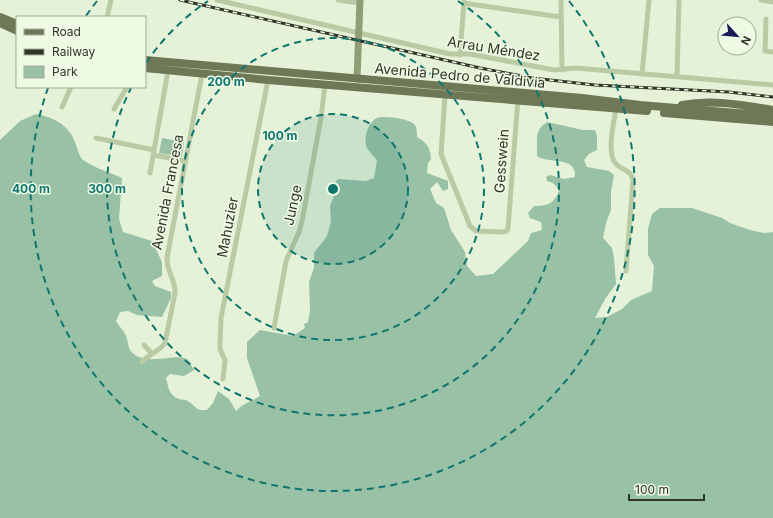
<svg xmlns="http://www.w3.org/2000/svg" width="773" height="518" viewBox="0 0 773 518" font-family="Inter,sans-serif">
<style>
.green{fill:#98c1a5}
.lines{fill:none;stroke-linecap:round;stroke-linejoin:round}
.street{stroke:#bacaa4;stroke-width:5}
.secondary{stroke:#909e75;stroke-width:7}
.primary{stroke:#6e7856;stroke-width:8}
.rail-casing{stroke:#313526;stroke-width:3}
.rail{stroke:#effae5;stroke-width:1.5;stroke-dasharray:4.5;stroke-linecap:butt}
.ring{fill:none;stroke:#0f766e;stroke-width:2;stroke-dasharray:7 5}
.labels{text-anchor:middle;dominant-baseline:central;stroke-width:3;stroke-linejoin:round;paint-order:stroke}
.street-label{font-size:14px;fill:#313526;stroke:#effae5}
.centre{fill:#0f766e;stroke:#effae5;stroke-width:2}
.ring-label{font-size:12px;text-anchor:middle;font-weight:bold;fill:#0f766e;stroke:#effae5;stroke-width:3;stroke-linejoin:round;paint-order:stroke}
</style>
<rect width="100%" height="100%" fill="#e5f2d8"/>
<path class="green" d="M36 114C53 117 69 125 75 142 77 147 79 156 82 159 92 167 111 173 122 178L119 219 123 232 152 241 162 262V276L152 281 155 286 171 292V298L162 317 137 315 128 311 120 312 116 321C119 327 124 330 126 336 129 343 127 350 135 355 150 365 179 353 187 359 190 361 192 367 194 370L184 376 170 374 166 378C168 386 169 396 179 399 182 400 185 399 188 401 197 407 195 411 207 410L213 403 218 391 229 399 236 411C242 404 252 401 260 396L247 358V342L260 330 293 336 305 328 304 324 308 322 310 310 309 282 314 268V253L327 236 331 222 330 206 334 196 330 188 338 179 366 181 374 178 377 161C374 156 367 150 366 145 364 137 368 122 377 118 383 115 411 119 415 125 417 128 417 134 417 137 427 143 430 147 431 159L428 163 427 173 448 181V189L443 191 437 182 430 189 436 203 444 208 451 230 465 252 467 266 476 276 493 274 528 241 531 233 542 230 541 222 530 218 528 213 534 206C547 206 554 204 559 191 556 185 554 183 547 181L546 177 550 175 564 179 575 177C575 174 575 170 573 168 569 158 546 163 537 156 538 141 533 131 547 122L583 130H595L597 136V150L589 154 584 160 587 167 609 171 614 175 611 192V210L606 223 603 238 612 248 614 258 616 284 605 299 595 318 607 317 622 309 631 300 652 291 654 266 648 255V229L652 214 660 208H692L722 218 730 223 750 230 764 233 773 232V518H0V140L20 121Z
M162 138 184 142 182 157 159 153Z"/>
<g class="lines">
<path class="street" d="M217 0 450 54H470L554 70 576 68 773 85
M338 0 359 3
M561 0 562 70
M761 0 773 2
M463 3 561 17
M107 17 111 0
M766 19 765 51 773 52
M460 55 464 2
M642 74 649 0
M677 76 679 0
M445 95 441 154 470 226 476 231 503 232 507 231 508 228 518 99
M62 107 71 87
M114 109 127 87
M616 109C614 122 606 154 616 164 622 170 631 170 633 180L626 271
M96 138 154 150
M153 155 185 161
M150 173 168 71
M274 328 286 261 299 232 302 221 321 118 325 85
M144 345 151 353
M142 362C149 354 160 351 165 343L175 293C176 280 166 271 167 258L202 74
M223 379 225 360 220 349V343L221 318 268 80"/>
<path class="secondary" d="M357 79 360 0"/>
<path class="primary" d="M0 17 17 24
M0 23 17 31
M145 60 582 98 640 105 773 116
M145 68 268 80 647 111
M682 105C712 99 743 105 773 110
M664 113 773 122"/>
<g class="rail-casing">
<path id="rail" d="M180 0 480 68 532 78 595 85 729 92 773 97"/>
</g>
<use href="#rail" class="rail"/>
</g>
<circle cx="333" cy="189" r="75" fill="#0f766e" fill-opacity=".12"/>
<g class="ring">
<circle cx="333" cy="189" r="75"/>
<circle cx="333" cy="189" r="151"/>
<path d="M146 63A226 226 0 0 1 208 1M458 1A226 226 0 1 1 131 88"/>
<path d="M86 16A302 302 0 0 1 97 1M569 1A302 302 0 1 1 48 88"/>
</g>
<g class="labels">
<g class="street-label">
<text transform="translate(494 48) rotate(9)">Arrau Méndez</text>
<text transform="translate(460 75) rotate(5)">Avenida Pedro de Valdivia</text>
<text transform="translate(501 161) rotate(-86)">Gesswein</text>
<text transform="translate(167 192) rotate(-79)">Avenida Francesa</text>
<text transform="translate(292 205) rotate(-78)">Junge</text>
<text transform="translate(227 227) rotate(-79)">Mahuzier</text>
</g>
</g>
<circle cx="333" cy="189" r="6" class="centre"/>
<g class="ring-label">
<text x="226" y="86">200 m</text>
<text x="280" y="140">100 m</text>
<text x="31" y="193">400 m</text>
<text x="107" y="193">300 m</text>
</g>
<rect x="16" y="16" width="130" height="72" fill="#effae5" stroke="#a3ab99"/>
<rect x="24" y="29" width="20" height="6" fill="#6e7856" stroke="#a3ab99"/>
<text x="52" y="36" font-size="12" fill="#313526">Road</text>
<rect x="24" y="49" width="20" height="6" fill="#313526" stroke="#a3ab99"/>
<text x="52" y="56" font-size="12" fill="#313526">Railway</text>
<rect x="24" y="66" width="20" height="12" fill="#98c1a5" stroke="#a3ab99"/>
<text x="52" y="76" font-size="12" fill="#313526">Park</text>
<g transform="translate(737 36) rotate(117)"><circle r="19" fill="#effae5" stroke="#a3ab99"/>
<path d="M0-3L7 15L0 10L-7 15Z" fill="#1d1a58"/>
<text y="-6" font-size="11" font-weight="bold" text-anchor="middle" fill="#313526">N</text>
</g>
<path d="M629 494v6h75v-6" fill="none" stroke="#313526" stroke-width="2"/>
<text x="635" y="494" font-size="12" fill="#313526" stroke="#effae5" stroke-width="3" paint-order="stroke">100 m</text>
</svg>
